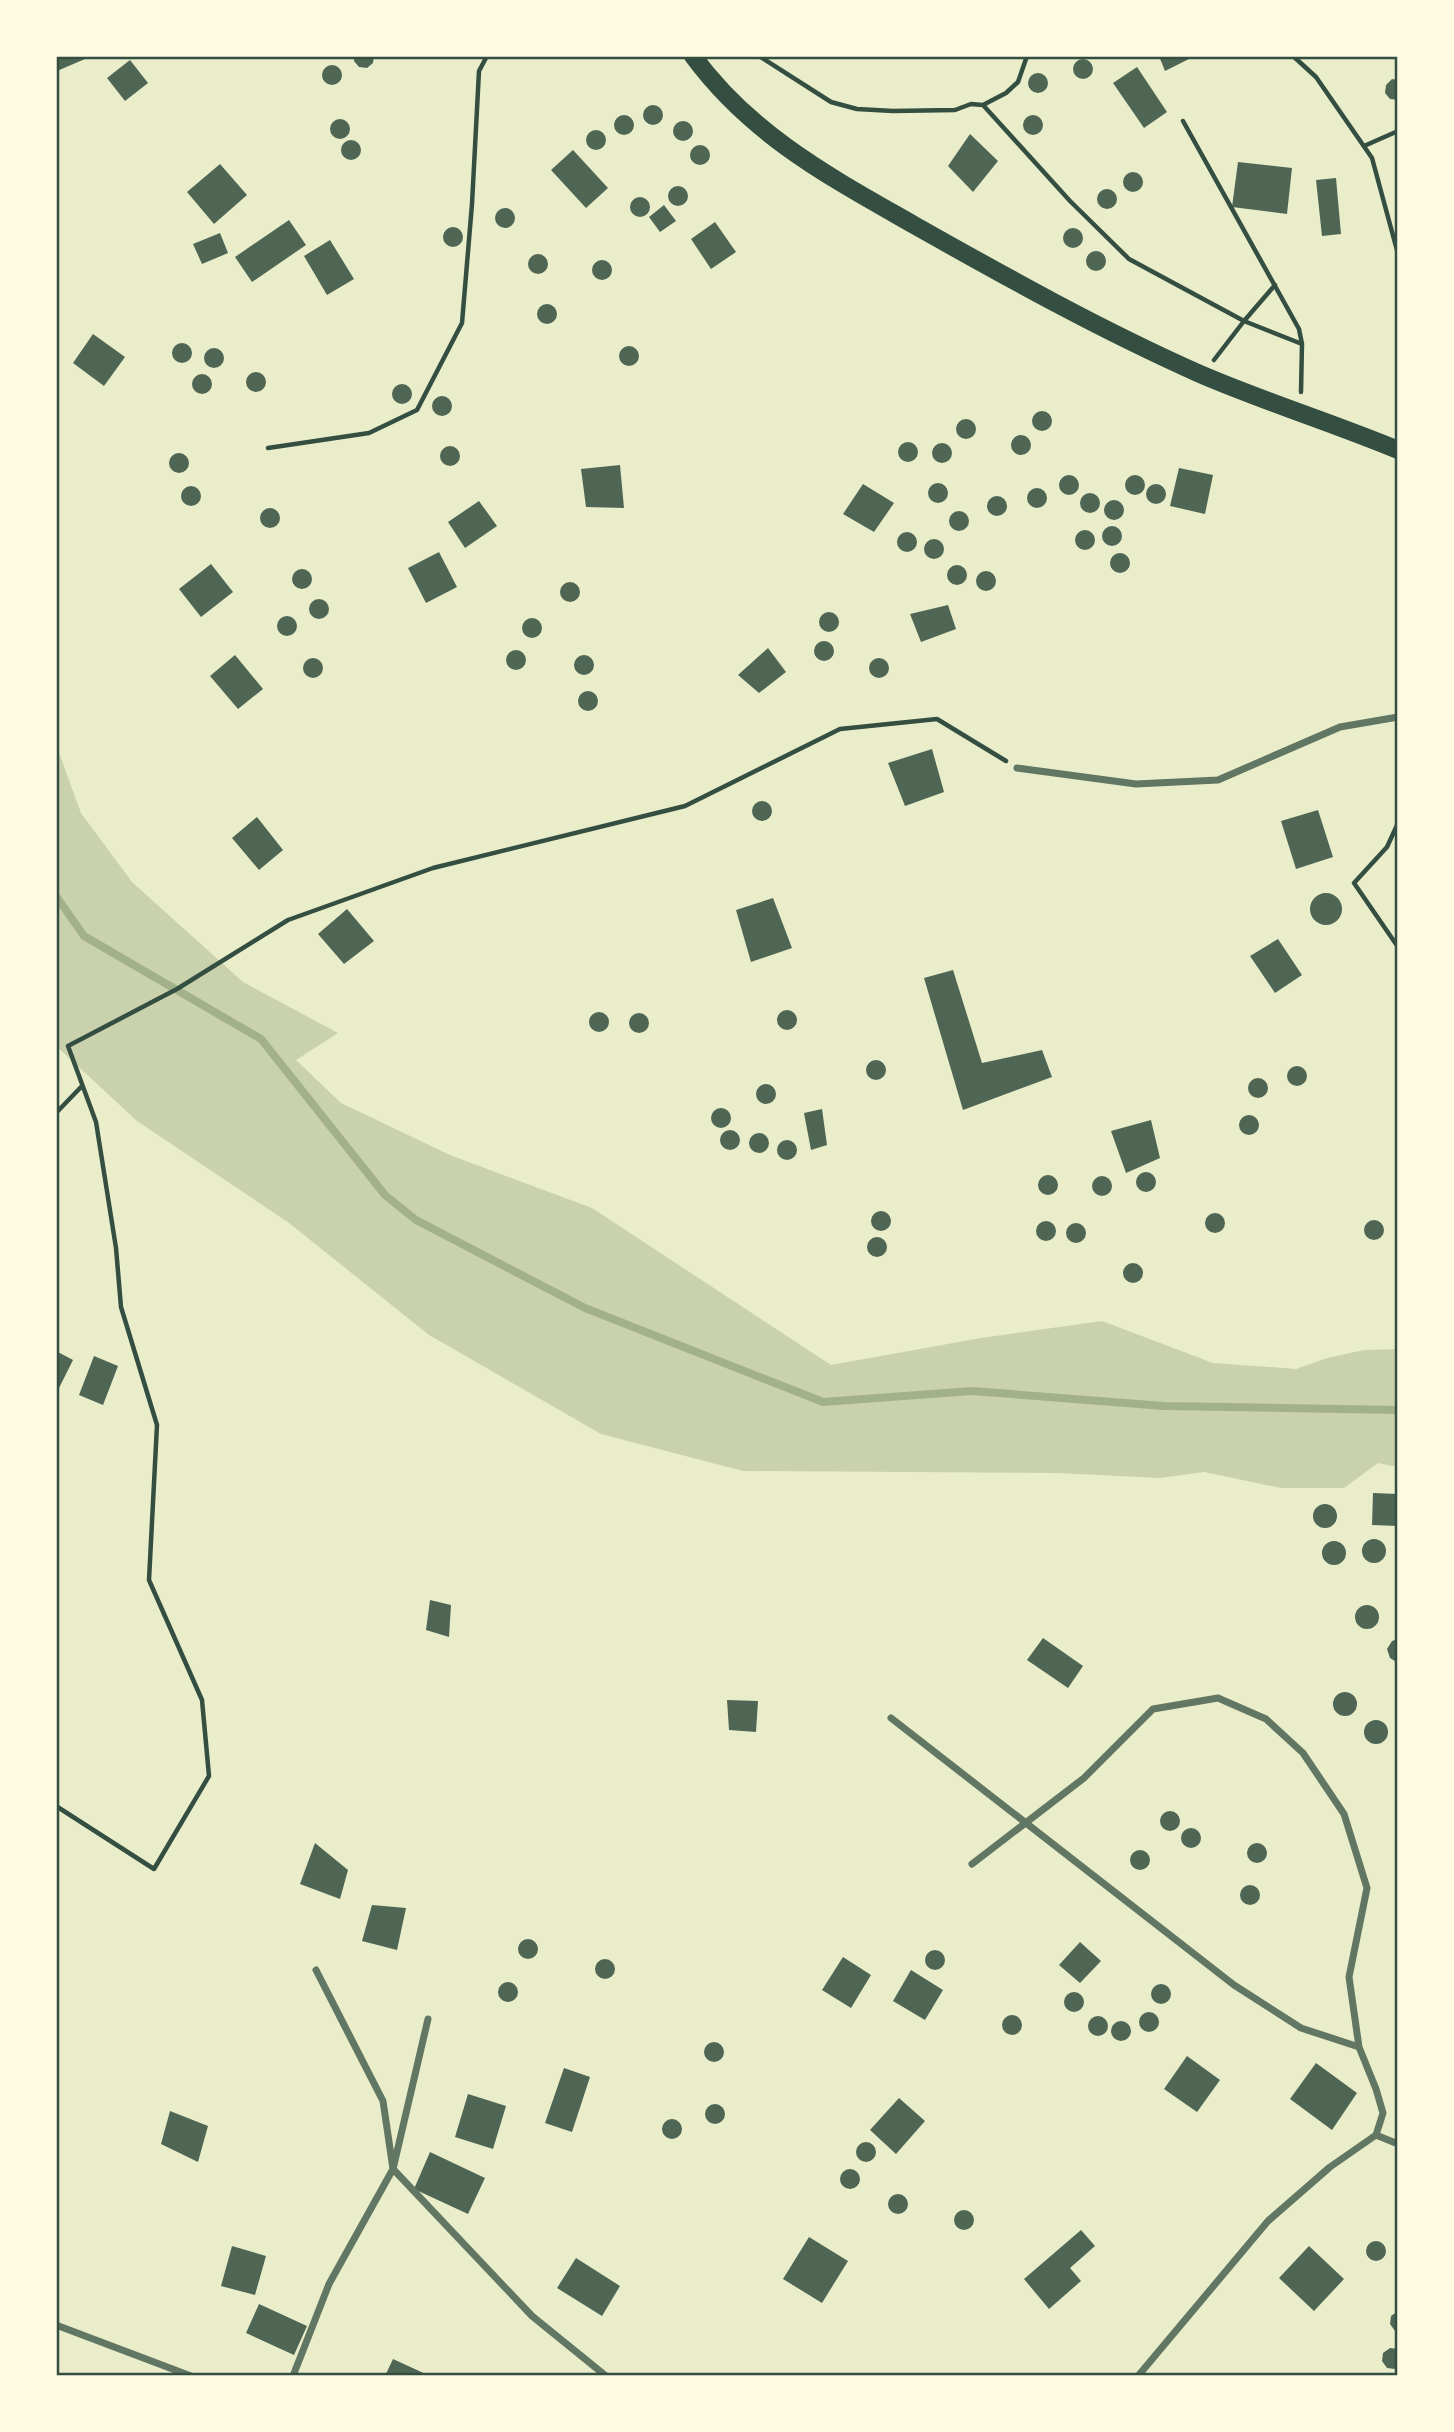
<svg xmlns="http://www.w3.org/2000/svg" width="1454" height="2432" viewBox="0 0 1454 2432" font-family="Lato,sans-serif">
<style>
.green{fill:#cad2ad}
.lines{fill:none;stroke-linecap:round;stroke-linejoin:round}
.stream{stroke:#a3b18a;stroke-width:8}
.building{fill:#4f6655}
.path{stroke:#344e41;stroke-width:4.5}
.minor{stroke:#617663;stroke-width:7}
.primary{stroke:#344e41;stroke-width:18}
.neatline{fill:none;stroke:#344e41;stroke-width:2.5}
</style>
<rect width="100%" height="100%" fill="#e9edc9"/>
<path class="green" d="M56 744 81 813 132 882 243 982 338 1033 296 1060 341 1103 450 1155 592 1208 831 1365 981 1338 1102 1321 1213 1363 1296 1369 1327 1358 1364 1350 1398 1349V1467L1378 1463 1344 1488H1281L1204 1472 1160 1478 1056 1473 743 1471 601 1434 429 1335 289 1223 137 1121 56 1046Z"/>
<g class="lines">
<path class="stream" d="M56 896 84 936 261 1039 385 1195 416 1220 585 1308 823 1402 972 1391 1164 1406 1398 1410"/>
</g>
<path class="building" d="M56 56H83L85 59 57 71Z
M354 56H374L373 63 367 68 359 67 354 61Z
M1159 56H1190L1191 58 1165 71Z
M1073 69a10 10 0 1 1 20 0a10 10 0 1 1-20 0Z
M130 60 148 83 125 101 107 78Z
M322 75a10 10 0 1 1 20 0a10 10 0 1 1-20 0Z
M1137 67 1167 112 1144 128 1113 83Z
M1028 83a10 10 0 1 1 20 0a10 10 0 1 1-20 0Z
M1392 79 1398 80V100L1390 99 1385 93 1386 85Z
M643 115a10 10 0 1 1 20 0a10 10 0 1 1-20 0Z
M1023 125a10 10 0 1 1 20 0a10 10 0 1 1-20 0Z
M614 125a10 10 0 1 1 20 0a10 10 0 1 1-20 0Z
M330 129a10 10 0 1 1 20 0a10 10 0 1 1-20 0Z
M673 131a10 10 0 1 1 20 0a10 10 0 1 1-20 0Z
M586 140a10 10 0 1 1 20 0a10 10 0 1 1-20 0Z
M970 134 998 161 973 192 948 166Z
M341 150a10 10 0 1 1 20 0a10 10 0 1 1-20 0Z
M690 155a10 10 0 1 1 20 0a10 10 0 1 1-20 0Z
M573 150 608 188 586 208 551 170Z
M1238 162 1292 168 1287 214 1232 207Z
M220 164 247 195 214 224 187 192Z
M1123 182a10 10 0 1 1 20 0a10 10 0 1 1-20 0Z
M1336 178 1341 234 1322 236 1316 180Z
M668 196a10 10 0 1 1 20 0a10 10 0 1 1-20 0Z
M1097 199a10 10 0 1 1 20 0a10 10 0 1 1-20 0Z
M630 207a10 10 0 1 1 20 0a10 10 0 1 1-20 0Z
M664 205 676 221 660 232 649 217Z
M495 218a10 10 0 1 1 20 0a10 10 0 1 1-20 0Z
M289 220 306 245 252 282 235 257Z
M715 222 736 252 711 269 691 239Z
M443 237a10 10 0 1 1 20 0a10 10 0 1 1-20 0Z
M1063 238a10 10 0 1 1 20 0a10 10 0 1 1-20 0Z
M220 233 228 253 202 264 193 244Z
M330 240 354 279 327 295 304 256Z
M1086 261a10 10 0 1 1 20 0a10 10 0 1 1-20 0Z
M528 264a10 10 0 1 1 20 0a10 10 0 1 1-20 0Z
M592 270a10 10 0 1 1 20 0a10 10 0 1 1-20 0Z
M537 314a10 10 0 1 1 20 0a10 10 0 1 1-20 0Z
M93 334 125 357 104 386 73 363Z
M172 353a10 10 0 1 1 20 0a10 10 0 1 1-20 0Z
M619 356a10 10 0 1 1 20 0a10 10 0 1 1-20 0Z
M204 358a10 10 0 1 1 20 0a10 10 0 1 1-20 0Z
M246 382a10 10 0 1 1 20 0a10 10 0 1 1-20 0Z
M192 384a10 10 0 1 1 20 0a10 10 0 1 1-20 0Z
M392 394a10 10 0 1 1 20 0a10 10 0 1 1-20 0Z
M432 406a10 10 0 1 1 20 0a10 10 0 1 1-20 0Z
M1032 421a10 10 0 1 1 20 0a10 10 0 1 1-20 0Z
M956 429a10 10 0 1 1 20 0a10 10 0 1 1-20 0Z
M1011 445a10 10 0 1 1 20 0a10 10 0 1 1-20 0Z
M898 452a10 10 0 1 1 20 0a10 10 0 1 1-20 0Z
M932 453a10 10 0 1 1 20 0a10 10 0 1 1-20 0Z
M440 456a10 10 0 1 1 20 0a10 10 0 1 1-20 0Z
M169 463a10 10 0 1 1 20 0a10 10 0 1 1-20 0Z
M620 465 624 508 586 507 581 469Z
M1179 468 1213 475 1205 514 1170 506Z
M1059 485a10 10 0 1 1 20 0a10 10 0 1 1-20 0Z
M1125 485a10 10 0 1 1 20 0a10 10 0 1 1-20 0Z
M928 493a10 10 0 1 1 20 0a10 10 0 1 1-20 0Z
M1146 494a10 10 0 1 1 20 0a10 10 0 1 1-20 0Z
M863 484 894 503 874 532 843 514Z
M181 496a10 10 0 1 1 20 0a10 10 0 1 1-20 0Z
M1027 498a10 10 0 1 1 20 0a10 10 0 1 1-20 0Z
M1080 503a10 10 0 1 1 20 0a10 10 0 1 1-20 0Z
M987 506a10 10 0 1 1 20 0a10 10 0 1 1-20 0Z
M1104 510a10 10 0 1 1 20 0a10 10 0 1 1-20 0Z
M479 501 497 526 465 548 448 522Z
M260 518a10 10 0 1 1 20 0a10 10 0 1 1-20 0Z
M949 521a10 10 0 1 1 20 0a10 10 0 1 1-20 0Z
M1102 536a10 10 0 1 1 20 0a10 10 0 1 1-20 0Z
M1075 540a10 10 0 1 1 20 0a10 10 0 1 1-20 0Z
M897 542a10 10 0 1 1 20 0a10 10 0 1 1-20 0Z
M924 549a10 10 0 1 1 20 0a10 10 0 1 1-20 0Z
M439 552 457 587 426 603 408 568Z
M1110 563a10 10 0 1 1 20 0a10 10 0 1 1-20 0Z
M211 564 233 592 201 617 179 589Z
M947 575a10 10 0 1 1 20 0a10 10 0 1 1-20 0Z
M292 579a10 10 0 1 1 20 0a10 10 0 1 1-20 0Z
M976 581a10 10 0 1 1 20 0a10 10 0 1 1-20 0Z
M560 592a10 10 0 1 1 20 0a10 10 0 1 1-20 0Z
M309 609a10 10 0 1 1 20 0a10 10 0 1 1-20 0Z
M948 605 956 629 921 642 910 614Z
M819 622a10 10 0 1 1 20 0a10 10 0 1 1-20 0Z
M277 626a10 10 0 1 1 20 0a10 10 0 1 1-20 0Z
M522 628a10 10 0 1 1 20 0a10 10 0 1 1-20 0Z
M814 651a10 10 0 1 1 20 0a10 10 0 1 1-20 0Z
M768 648 786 672 759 693 738 675Z
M506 660a10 10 0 1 1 20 0a10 10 0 1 1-20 0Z
M574 665a10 10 0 1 1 20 0a10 10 0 1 1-20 0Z
M235 655 263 689 238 709 210 676Z
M303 668a10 10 0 1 1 20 0a10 10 0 1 1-20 0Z
M869 668a10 10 0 1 1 20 0a10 10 0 1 1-20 0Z
M578 701a10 10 0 1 1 20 0a10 10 0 1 1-20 0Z
M932 749 944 792 905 806 888 763Z
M752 811a10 10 0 1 1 20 0a10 10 0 1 1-20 0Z
M1318 810 1333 857 1296 869 1281 821Z
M257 817 283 850 259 870 232 838Z
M1310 909a16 16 0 1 1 32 0a16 16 0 1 1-32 0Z
M773 898 792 948 751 962 736 910Z
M347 909 374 941 344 964 318 934Z
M1278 939 1302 975 1275 993 1250 956Z
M953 970 982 1063 1042 1050 1052 1077 963 1110 924 978Z
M777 1020a10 10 0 1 1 20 0a10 10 0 1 1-20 0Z
M589 1022a10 10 0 1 1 20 0a10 10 0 1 1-20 0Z
M629 1023a10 10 0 1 1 20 0a10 10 0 1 1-20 0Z
M866 1070a10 10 0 1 1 20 0a10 10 0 1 1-20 0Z
M1287 1076a10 10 0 1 1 20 0a10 10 0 1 1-20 0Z
M1248 1088a10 10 0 1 1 20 0a10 10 0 1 1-20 0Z
M756 1094a10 10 0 1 1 20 0a10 10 0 1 1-20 0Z
M711 1118a10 10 0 1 1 20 0a10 10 0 1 1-20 0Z
M822 1109 827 1145 811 1150 804 1113Z
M1239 1125a10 10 0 1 1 20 0a10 10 0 1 1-20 0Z
M1151 1120 1160 1158 1126 1173 1111 1131Z
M720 1140a10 10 0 1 1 20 0a10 10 0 1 1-20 0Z
M749 1143a10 10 0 1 1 20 0a10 10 0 1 1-20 0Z
M777 1150a10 10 0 1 1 20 0a10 10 0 1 1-20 0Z
M1136 1182a10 10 0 1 1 20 0a10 10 0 1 1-20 0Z
M1038 1185a10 10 0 1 1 20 0a10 10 0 1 1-20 0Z
M1092 1186a10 10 0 1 1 20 0a10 10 0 1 1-20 0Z
M871 1221a10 10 0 1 1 20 0a10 10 0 1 1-20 0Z
M1205 1223a10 10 0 1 1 20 0a10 10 0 1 1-20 0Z
M1364 1230a10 10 0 1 1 20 0a10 10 0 1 1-20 0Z
M1036 1231a10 10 0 1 1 20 0a10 10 0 1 1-20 0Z
M1066 1233a10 10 0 1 1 20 0a10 10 0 1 1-20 0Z
M867 1247a10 10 0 1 1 20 0a10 10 0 1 1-20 0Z
M1123 1273a10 10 0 1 1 20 0a10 10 0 1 1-20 0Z
M56 1351 73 1360 56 1394Z
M94 1356 118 1366 103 1405 79 1395Z
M1373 1493 1398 1494V1526L1372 1525Z
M1313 1516a12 12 0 1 1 24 0a12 12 0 1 1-24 0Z
M1362 1551a12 12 0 1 1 24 0a12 12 0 1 1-24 0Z
M1322 1553a12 12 0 1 1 24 0a12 12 0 1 1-24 0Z
M430 1600 451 1605 449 1637 426 1630Z
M1355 1617a12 12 0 1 1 24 0a12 12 0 1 1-24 0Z
M1043 1638 1083 1666 1068 1688 1027 1660Z
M1398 1639V1663L1390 1658 1387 1649 1392 1641Z
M1333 1704a12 12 0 1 1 24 0a12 12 0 1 1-24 0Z
M727 1700 758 1701 756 1732 729 1730Z
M1364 1732a12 12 0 1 1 24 0a12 12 0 1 1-24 0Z
M1160 1821a10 10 0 1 1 20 0a10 10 0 1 1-20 0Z
M1181 1838a10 10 0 1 1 20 0a10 10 0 1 1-20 0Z
M1247 1853a10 10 0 1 1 20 0a10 10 0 1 1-20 0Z
M315 1843 348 1870 340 1899 300 1884Z
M1130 1860a10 10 0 1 1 20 0a10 10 0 1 1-20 0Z
M1240 1895a10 10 0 1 1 20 0a10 10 0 1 1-20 0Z
M372 1905 406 1908 397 1950 362 1941Z
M518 1949a10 10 0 1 1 20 0a10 10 0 1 1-20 0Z
M1080 1942 1101 1961 1080 1983 1059 1965Z
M925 1960a10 10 0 1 1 20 0a10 10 0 1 1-20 0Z
M843 1957 871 1975 851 2008 822 1990Z
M595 1969a10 10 0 1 1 20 0a10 10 0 1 1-20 0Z
M911 1970 943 1990 925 2020 893 2001Z
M498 1992a10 10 0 1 1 20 0a10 10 0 1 1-20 0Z
M1151 1994a10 10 0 1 1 20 0a10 10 0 1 1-20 0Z
M1064 2002a10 10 0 1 1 20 0a10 10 0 1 1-20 0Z
M1139 2022a10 10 0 1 1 20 0a10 10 0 1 1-20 0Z
M1002 2025a10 10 0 1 1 20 0a10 10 0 1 1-20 0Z
M1088 2026a10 10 0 1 1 20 0a10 10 0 1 1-20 0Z
M1111 2031a10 10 0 1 1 20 0a10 10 0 1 1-20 0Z
M704 2052a10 10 0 1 1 20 0a10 10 0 1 1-20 0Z
M1187 2056 1220 2080 1197 2112 1164 2089Z
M1316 2063 1357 2093 1332 2130 1290 2099Z
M564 2068 590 2077 572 2132 545 2123Z
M468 2094 506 2106 493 2149 455 2137Z
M899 2098 925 2121 896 2154 870 2130Z
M705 2114a10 10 0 1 1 20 0a10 10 0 1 1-20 0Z
M170 2111 208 2126 198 2162 161 2144Z
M662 2129a10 10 0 1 1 20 0a10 10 0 1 1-20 0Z
M856 2152a10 10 0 1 1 20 0a10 10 0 1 1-20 0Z
M430 2152 485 2178 468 2214 414 2189Z
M840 2179a10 10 0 1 1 20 0a10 10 0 1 1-20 0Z
M888 2204a10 10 0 1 1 20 0a10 10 0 1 1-20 0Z
M954 2220a10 10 0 1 1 20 0a10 10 0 1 1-20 0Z
M1081 2230 1095 2246 1070 2268 1081 2281 1049 2309 1024 2279Z
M809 2237 848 2261 822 2303 783 2279Z
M1366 2251a10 10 0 1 1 20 0a10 10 0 1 1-20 0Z
M232 2246 266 2256 255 2295 221 2286Z
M1309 2246 1344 2279 1314 2311 1279 2278Z
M576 2258 620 2286 602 2316 557 2288Z
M259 2304 307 2326 294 2355 246 2333Z
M1398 2311V2331H1395L1390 2324 1391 2316Z
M1390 2348 1398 2349V2367L1395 2369 1387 2368 1382 2361 1383 2353Z
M393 2359 430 2376H385Z"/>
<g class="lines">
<path class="path" d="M759 56 831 102 857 109 893 111 955 110 971 104 983 105 1006 93 1018 82 1027 56
M1293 56 1316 77 1372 158 1398 254
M983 105 1070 201 1129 259 1244 321 1302 344
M1183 121 1299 329 1302 344 1301 392
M1364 146 1398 131
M1214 360 1244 321 1275 285
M268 448 369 433 417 410 462 323 472 204 479 71 487 56
M1398 823 1387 847 1354 883 1398 947
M56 1113 82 1086
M56 1806 154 1869 209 1776 202 1700 149 1580 157 1425 121 1307 116 1248 96 1122 68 1046 177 989 288 920 433 868 685 806 840 729 937 719 1006 761"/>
<path class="minor" d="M1017 768 1136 784 1218 780 1340 727 1398 717
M891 1718 1234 1985 1301 2028 1359 2047
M972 1864 1084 1778 1153 1709 1218 1698 1266 1719 1303 1753 1344 1814 1367 1888 1349 1977 1359 2047 1376 2089 1383 2113 1376 2135 1330 2167 1268 2221 1138 2376
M316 1970 383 2101 393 2169 532 2316 606 2376
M1376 2135 1398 2144
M56 2325 191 2376
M293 2376 329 2284 393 2169 428 2019"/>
<path class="primary" d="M693 56C752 136 830 177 914 225 1008 278 1101 330 1200 374 1265 402 1333 423 1398 450"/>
</g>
<rect width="1454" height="2432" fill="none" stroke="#fefae0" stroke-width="116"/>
<rect x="58" y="58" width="1338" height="2316" class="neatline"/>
</svg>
